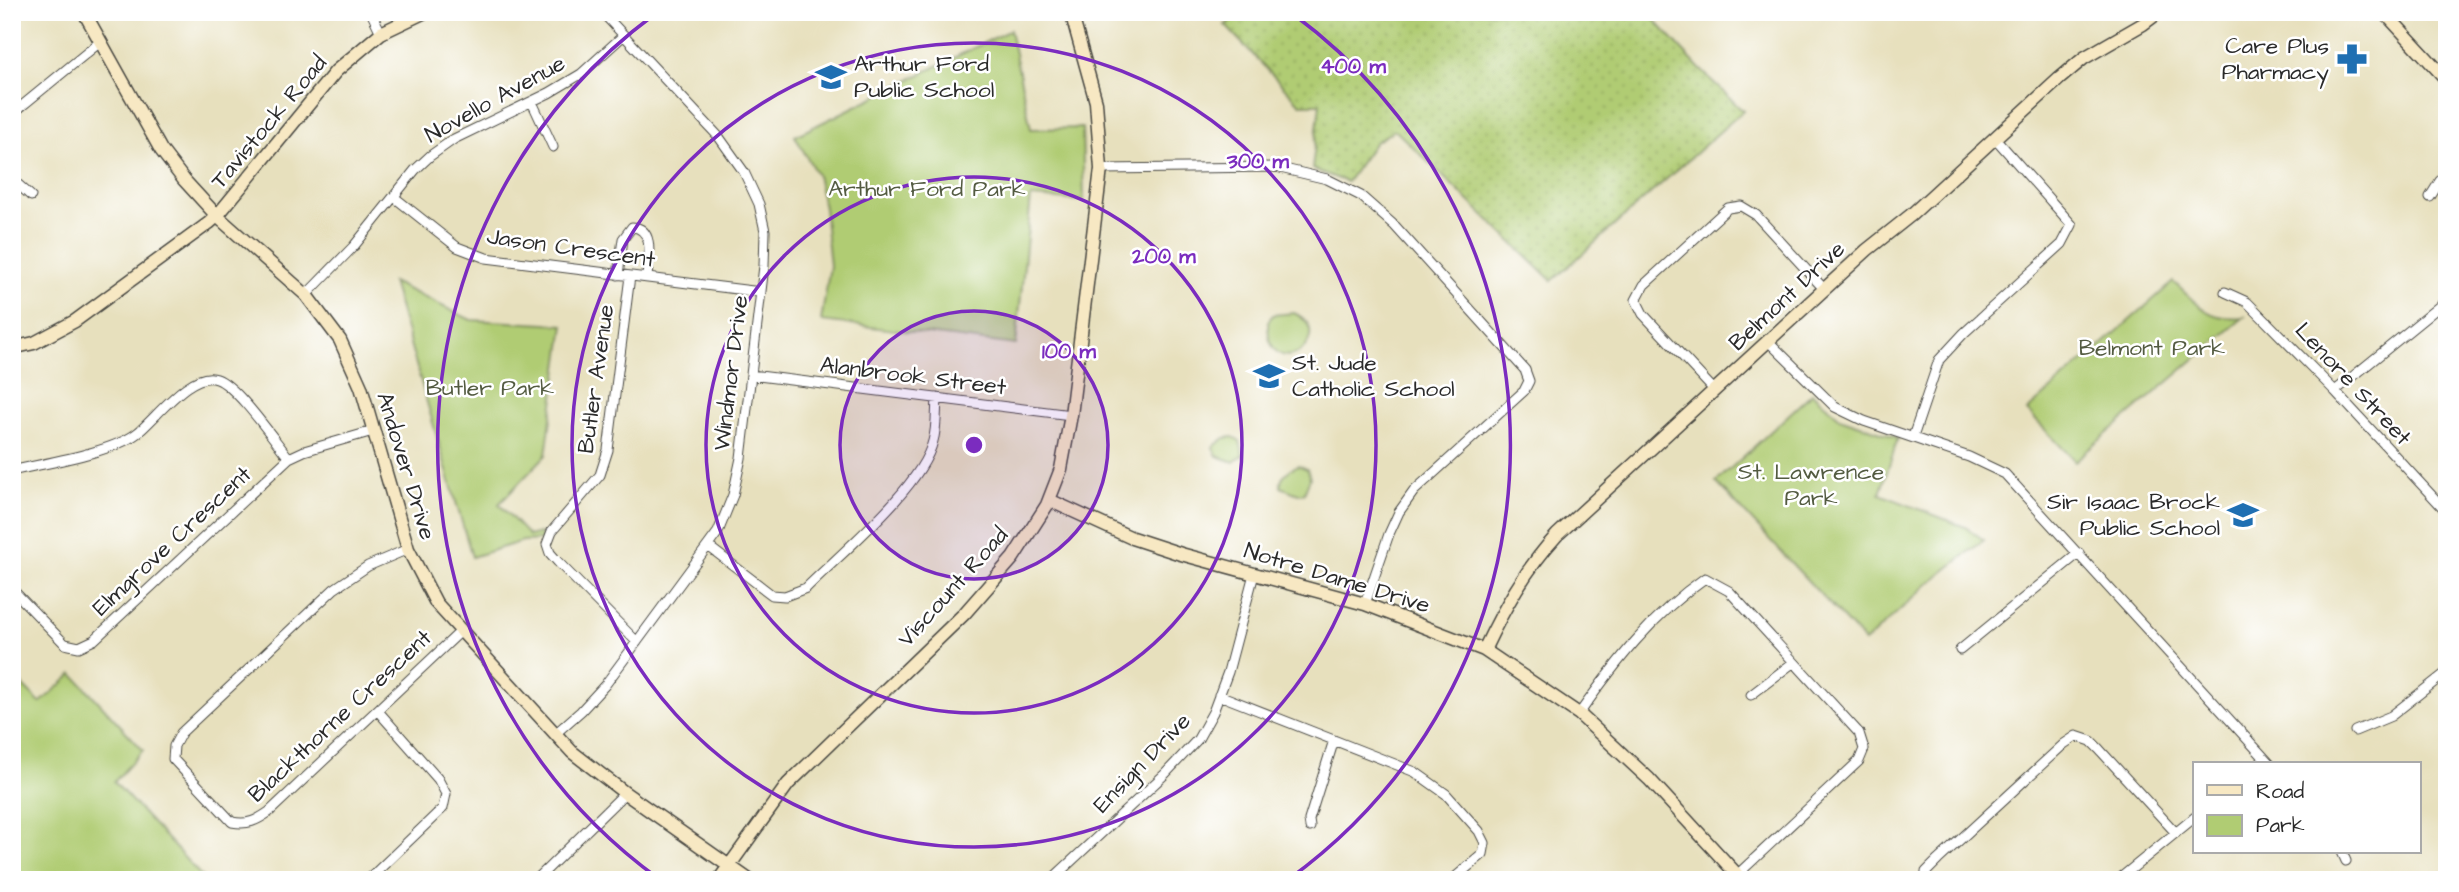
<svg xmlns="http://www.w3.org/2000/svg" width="2459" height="892" viewBox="0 0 2459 892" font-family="'Architects Daughter',sans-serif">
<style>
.grass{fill:url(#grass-dots);stroke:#6e7c4f;stroke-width:2}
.green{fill:#b0cc73;stroke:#6e7c4f;stroke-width:2}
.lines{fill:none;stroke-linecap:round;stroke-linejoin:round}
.street-casing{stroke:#474641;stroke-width:11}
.secondary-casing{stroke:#474641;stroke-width:15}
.street{stroke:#fff;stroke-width:9}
.secondary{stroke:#f7e8c3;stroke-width:12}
.ring{fill:none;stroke:#7b2cbf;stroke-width:3.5}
.labels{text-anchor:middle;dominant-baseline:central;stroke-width:5;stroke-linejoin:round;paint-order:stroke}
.poi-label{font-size:23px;fill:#2b2b2b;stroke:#fff;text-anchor:end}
.street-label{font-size:23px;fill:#2b2b2b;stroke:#fff}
.park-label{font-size:23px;fill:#535b41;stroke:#fff}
.centre{fill:#7b2cbf;stroke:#fff;stroke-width:3.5}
.ring-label{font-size:21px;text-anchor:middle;font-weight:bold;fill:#7b2cbf;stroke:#fff;stroke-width:5;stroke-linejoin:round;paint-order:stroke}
</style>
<defs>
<pattern id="grass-dots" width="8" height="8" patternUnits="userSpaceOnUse" patternTransform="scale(1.75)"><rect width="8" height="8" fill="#b0cc73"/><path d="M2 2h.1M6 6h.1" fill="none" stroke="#98af64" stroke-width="1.8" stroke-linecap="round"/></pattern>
</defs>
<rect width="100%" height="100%" fill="#fff"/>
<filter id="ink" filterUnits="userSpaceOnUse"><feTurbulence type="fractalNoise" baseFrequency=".0143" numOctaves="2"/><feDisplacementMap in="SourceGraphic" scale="14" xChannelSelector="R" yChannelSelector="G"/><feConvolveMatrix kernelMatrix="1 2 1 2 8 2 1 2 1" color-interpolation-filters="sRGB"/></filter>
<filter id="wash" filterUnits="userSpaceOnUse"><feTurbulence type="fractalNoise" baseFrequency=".00686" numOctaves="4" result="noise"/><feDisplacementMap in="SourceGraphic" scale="28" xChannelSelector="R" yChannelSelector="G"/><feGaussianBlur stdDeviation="1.57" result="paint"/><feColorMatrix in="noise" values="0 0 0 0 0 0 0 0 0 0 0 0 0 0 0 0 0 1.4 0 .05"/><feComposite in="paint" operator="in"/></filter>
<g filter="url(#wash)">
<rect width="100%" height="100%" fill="#e7e0bd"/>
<path class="grass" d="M1242 12H1647L1699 68 1743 111 1552 281 1395 130 1375 142 1347 182 1312 169 1320 104H1300L1225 25Z"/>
<path class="green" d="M1010 30 1031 129 1082 128 1084 201 1031 197 1016 345 821 321 830 266 824 208 817 175 795 136Z
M392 282 471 320 564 325 546 455 499 504 529 536 540 533 543 540 523 541 472 557Z
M2173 282C2200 305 2206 321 2244 317L2075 461 2027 411Z
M1294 313C1336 332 1285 378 1271 343 1268 337 1268 328 1268 321L1273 315Z
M1812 393 1840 418 1898 438 1880 494 1965 527 1984 540 1927 585 1865 642 1716 482Z
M1233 437 1240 441 1243 455 1234 462 1217 456 1213 447 1225 438Z
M1298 465 1307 469 1310 478 1304 493 1298 494 1281 487C1280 475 1289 470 1298 465Z
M73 674 143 750 114 782 205 880H12V675L40 703Z"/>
</g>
<g filter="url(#ink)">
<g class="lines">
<g class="street-casing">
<path id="street" d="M371 12 381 33
M1827 12H1828
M532 102 553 147
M12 114 100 42
M1101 169 1276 167 1327 179 1361 196 1395 226 1525 370 1529 381 1524 391 1414 491 1399 512 1389 534 1365 604
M12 179 31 196
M394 197 457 247 486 258 761 292
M2430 197 2440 181 2447 175
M618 275 623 239 632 227C656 228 648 261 647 278
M630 276 608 450 600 475 552 531 547 544 550 553 558 562 637 642
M2225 292 2247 302 2335 391 2447 512
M306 295 354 246 415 170 430 156 454 139 549 93 581 74 624 35
M1769 342 1835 407 1864 421 1969 457 2005 474 2270 764
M751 375 1071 415
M1715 391 1643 314 1636 300 1644 285 1728 208 1741 206 1756 215 1825 290
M2335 391 2447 300
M1913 437 1939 360 1964 333 2062 244 2072 225 1995 138
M12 471C45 463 110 453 136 434 155 420 191 369 217 379 237 386 274 440 289 458
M708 546 772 595 785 596 806 588C841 553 922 487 933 441 937 428 936 412 937 398
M408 549 368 566 334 589 181 733 174 746 173 759 232 822C248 825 256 821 269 812L461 631
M12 589 65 644 79 647 94 640 289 458 304 451 373 431
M1960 650 2079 553
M1219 695 1415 772 1446 794 1479 831 1485 843 1483 854 1452 880
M1751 695 1794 662
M1579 714C1615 663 1653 614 1705 578L1729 591 1859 733 1864 749 1859 761 1737 875
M2355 731 2391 716 2447 672
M555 734 581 711 605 685 718 532 733 495 741 458 764 266 765 231 759 204 744 172 719 137 602 12
M1310 827 1309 820 1334 740
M2342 852 2346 861
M368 880 443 808 446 794 438 779 377 710
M536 880 625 793
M1051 880 1165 774 1198 739 1213 712 1228 672 1254 574
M1926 880V872L1938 860 2064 744 2076 736 2091 741 2099 749 2176 833
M2118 880 2195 817"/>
</g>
<g class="secondary-casing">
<path id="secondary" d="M84 12 161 150 184 180 217 216 306 295 340 340 361 387 408 549 436 603 572 752 625 793 749 880
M2384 12 2447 80
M12 348 34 343 75 321 209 223 217 216 336 71 381 33 425 12
M1049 500 1132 538 1181 554 1365 604 1484 650 1579 714 1649 779 1742 880
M1484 650C1504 608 1525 570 1557 535L1867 250 1911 215 2059 79 2084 58 2143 24 2159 12
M719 880 788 784 964 614 1013 558 1047 505 1061 469 1071 415 1101 169 1096 102 1071 12"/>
</g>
<use href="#street" class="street"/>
<use href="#secondary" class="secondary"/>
</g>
</g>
<circle cx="974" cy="445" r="134" fill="#7b2cbf" fill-opacity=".12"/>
<g class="ring">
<circle cx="974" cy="445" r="134"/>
<circle cx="974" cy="445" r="268"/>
<circle cx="974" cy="445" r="402"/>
<path d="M659 879A536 536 0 0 1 655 14M1293 14A536 536 0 0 1 1289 879"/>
</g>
<defs>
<g id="pharmacy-bare" transform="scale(2.415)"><path d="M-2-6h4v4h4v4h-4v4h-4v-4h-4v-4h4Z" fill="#1f6fb2" stroke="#fff" stroke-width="2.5" paint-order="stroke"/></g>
<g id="school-bare" transform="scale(2.415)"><path d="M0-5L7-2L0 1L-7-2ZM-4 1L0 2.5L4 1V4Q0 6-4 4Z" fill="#1f6fb2" stroke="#fff" stroke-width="2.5" paint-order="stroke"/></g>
</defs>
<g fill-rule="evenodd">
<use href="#pharmacy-bare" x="2352" y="59"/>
<use href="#school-bare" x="831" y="77"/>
<use href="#school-bare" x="1269" y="376"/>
<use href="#school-bare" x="2243" y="515"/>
</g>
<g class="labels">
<g class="poi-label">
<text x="2329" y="46">Care Plus<tspan x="2329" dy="26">Pharmacy</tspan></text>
<text x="854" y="64" text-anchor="start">Arthur Ford<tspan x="854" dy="26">Public School</tspan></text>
<text x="1292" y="363" text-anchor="start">St. Jude<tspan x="1292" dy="26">Catholic School</tspan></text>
<text x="2220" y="502">Sir Isaac Brock<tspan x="2220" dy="26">Public School</tspan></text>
</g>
<g class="street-label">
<text transform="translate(495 99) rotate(-29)">Novello Avenue</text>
<text transform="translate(269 122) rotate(-50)">Tavistock Road</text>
<text transform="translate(571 248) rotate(8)">Jason Crescent</text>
<text transform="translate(1787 296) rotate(-43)">Belmont Drive</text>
<text transform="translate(731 373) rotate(-83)">Windmor Drive</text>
<text transform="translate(913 376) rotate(7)">Alanbrook Street</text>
<text transform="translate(596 379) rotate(-82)">Butler Avenue</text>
<text transform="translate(2353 384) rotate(47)">Lenore Street</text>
<text transform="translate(406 466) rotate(73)">Andover Drive</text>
<text transform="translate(172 541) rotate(-43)">Elmgrove Crescent</text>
<text transform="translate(1337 578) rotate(17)">Notre Dame Drive</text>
<text transform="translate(953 587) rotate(-48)">Viscount Road</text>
<text transform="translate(340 716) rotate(-43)">Blackthorne Crescent</text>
<text transform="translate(1142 763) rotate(-46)">Ensign Drive</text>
</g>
<g class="park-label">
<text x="927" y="189">Arthur Ford Park</text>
<text x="2152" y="348">Belmont Park</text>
<text x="490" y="388">Butler Park</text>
<text x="1811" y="472">St. Lawrence<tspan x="1811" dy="26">Park</tspan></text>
</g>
</g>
<circle cx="974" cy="445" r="10" class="centre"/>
<g class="ring-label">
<text x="1353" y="73">400 m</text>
<text x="1258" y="168">300 m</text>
<text x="1164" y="263">200 m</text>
<text x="1069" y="358">100 m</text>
</g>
<rect width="2459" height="892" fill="none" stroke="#fff" stroke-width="42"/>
<rect x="2193" y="762" width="228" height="91" fill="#ffffff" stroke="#aaaaaa" stroke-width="2"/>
<rect x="2207" y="785" width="35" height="10" fill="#f7e8c3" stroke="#aaaaaa" stroke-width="2"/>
<text x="2256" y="798" font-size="21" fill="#2b2b2b">Road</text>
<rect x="2207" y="815" width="35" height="21" fill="#b0cc73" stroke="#aaaaaa" stroke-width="2"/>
<text x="2256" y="832" font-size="21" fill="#2b2b2b">Park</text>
</svg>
